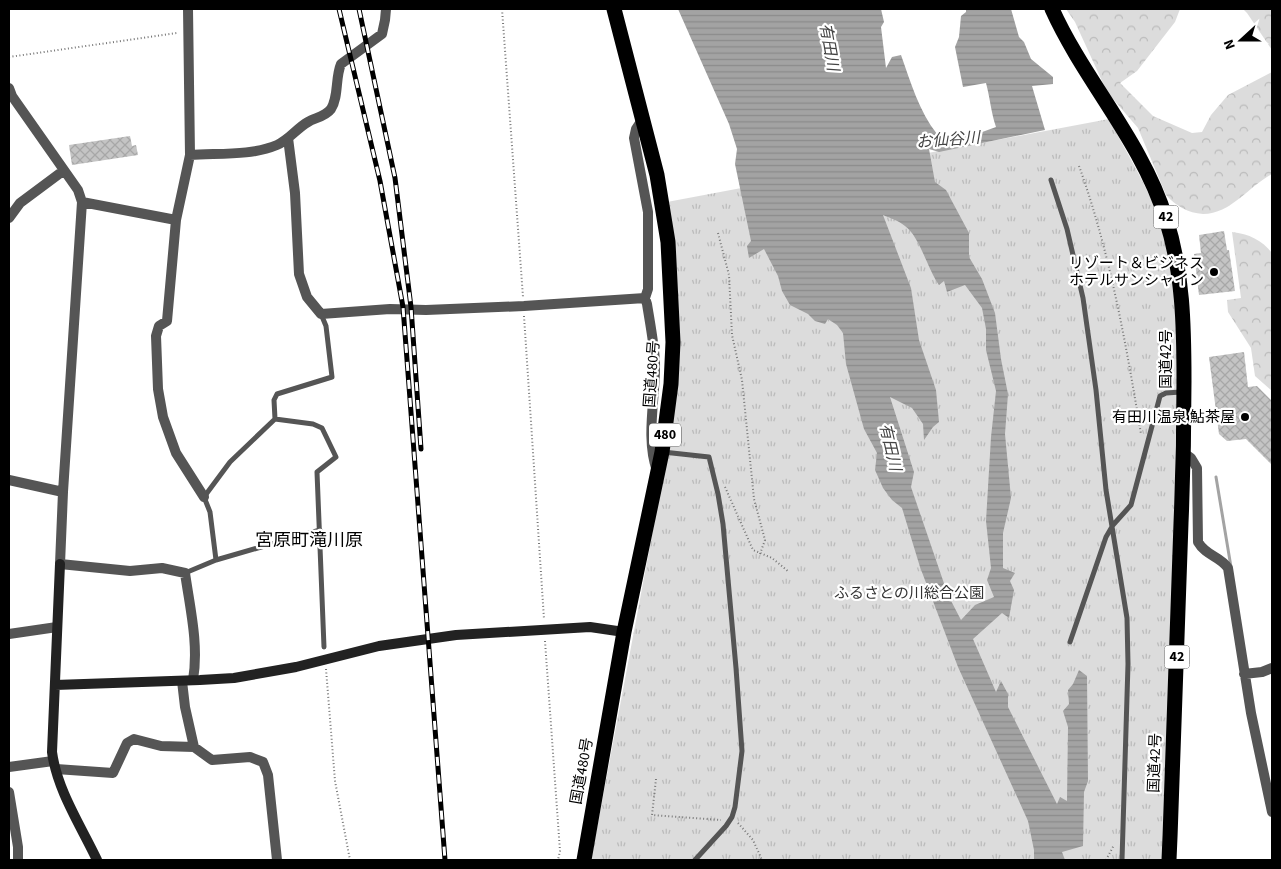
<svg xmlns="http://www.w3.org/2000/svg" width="1281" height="869" viewBox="0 0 1281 869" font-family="'Source Sans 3','Noto Sans JP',sans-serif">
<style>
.forest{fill:url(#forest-crowns)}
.park{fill:url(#park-tufts)}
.water{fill:url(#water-rules);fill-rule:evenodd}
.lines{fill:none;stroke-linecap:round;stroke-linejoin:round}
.stream{stroke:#a3a3a3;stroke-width:3}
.building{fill:url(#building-cross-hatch)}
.path{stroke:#777;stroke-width:2;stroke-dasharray:1 2.5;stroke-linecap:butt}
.lane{stroke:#555;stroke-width:5}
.street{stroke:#555;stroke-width:10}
.secondary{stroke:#222;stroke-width:10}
.highway{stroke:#000;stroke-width:15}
.rail-casing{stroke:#000;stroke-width:5}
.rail{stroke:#fff;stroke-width:3;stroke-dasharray:9;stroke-linecap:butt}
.poi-dot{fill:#000;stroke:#fff;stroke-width:2}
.labels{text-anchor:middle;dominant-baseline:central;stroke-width:4.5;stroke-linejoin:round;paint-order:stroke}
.shield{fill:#fff;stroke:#4c4c4c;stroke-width:1}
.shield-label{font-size:14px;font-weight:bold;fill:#000}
.poi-label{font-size:15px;fill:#000;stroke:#fff;text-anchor:end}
.street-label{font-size:15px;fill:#000;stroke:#fff}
.park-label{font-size:15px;fill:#333;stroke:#fff}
.water-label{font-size:16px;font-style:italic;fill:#444;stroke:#fff}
.quarter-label{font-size:18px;fill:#000;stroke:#fff}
</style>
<defs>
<pattern id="forest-crowns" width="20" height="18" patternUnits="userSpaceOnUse" patternTransform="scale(1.25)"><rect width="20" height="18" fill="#dcdcdc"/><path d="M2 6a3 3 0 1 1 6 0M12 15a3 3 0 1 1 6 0" fill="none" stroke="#bbb"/></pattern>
<pattern id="park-tufts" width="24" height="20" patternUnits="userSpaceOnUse" patternTransform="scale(1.25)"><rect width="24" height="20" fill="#dcdcdc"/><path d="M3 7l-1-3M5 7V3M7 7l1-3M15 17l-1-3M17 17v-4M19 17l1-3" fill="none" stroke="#bbb"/></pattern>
<pattern id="water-rules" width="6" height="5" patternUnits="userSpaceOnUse" patternTransform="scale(1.25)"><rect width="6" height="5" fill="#a3a3a3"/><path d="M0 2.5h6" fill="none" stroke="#8b8b8b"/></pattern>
<pattern id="building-cross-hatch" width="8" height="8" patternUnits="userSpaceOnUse" patternTransform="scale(1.25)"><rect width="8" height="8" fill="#c4c4c4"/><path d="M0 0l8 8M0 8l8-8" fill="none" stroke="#a7a7a7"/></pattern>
</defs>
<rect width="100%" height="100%" fill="#fff"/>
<path class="forest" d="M1066 9H1180L1175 22 1137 71 1120 83 1153 116 1192 133 1202 132 1211 115 1228 95 1272 72V174C1249 186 1231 214 1203 214 1188 213 1176 206 1166 195L1138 128 1107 92 1075 22Z
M1243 9H1272V50L1247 13Z
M1232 232C1249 234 1262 240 1272 253V391L1255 376 1251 348 1228 312 1227 300 1241 298Z"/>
<path class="park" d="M1109 119C1128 156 1152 192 1163 232 1183 309 1176 391 1175 470 1173 600 1168 730 1163 860H591L665 466 667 202Z"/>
<path class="water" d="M678 9H881L884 22 881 27 886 68 892 57 901 55C911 83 919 111 937 134L948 136 957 133 974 135 996 127C991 112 990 98 986 83L963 87 955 47 959 37 961 16 966 12V9H1011L1019 37 1024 42 1031 59 1053 77V84L1032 86 1045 130 939 152 929 149 935 182 946 190 969 233V257L982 279 995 313 1001 359 1008 394 1005 434 1011 498 1003 533V568L1015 573 1010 581 1014 590 1009 618 1002 613 973 639 996 692 1001 681 1008 694V707L1057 804 1060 797 1067 801 1068 727 1063 711 1069 704 1068 690 1073 684 1079 670 1087 676 1088 781 1084 792 1083 846 1062 852 1065 860H1034V850L1028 821 958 667 920 567 902 508 892 500 883 488 875 470 877 453 864 429 846 364 843 333 837 325 828 319 825 324 815 321 808 314 790 305 782 291 778 276 764 249 749 258 747 246 751 241 735 164 737 149 729 124ZM883 215C890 218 899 221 905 226 920 237 927 268 939 285L944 281 947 292 965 285 982 308 986 329V350L996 391 991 437 986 521 991 568 987 580 994 597 975 605 961 620 948 595 911 487 914 472 890 397 912 408 923 424 924 440 933 427 939 422 936 390 919 340 911 288Z"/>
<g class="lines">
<path class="stream" d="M1216 477 1231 567"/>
</g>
<path class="building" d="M130 136 132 146 136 145 138 155 72 165 69 145Z
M1224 231 1227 250H1229L1235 291 1199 295 1194 254 1201 253 1199 235Z
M1244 352 1248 387 1257 386 1272 401V465L1246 439 1227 441 1219 434 1209 357Z"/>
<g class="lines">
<path class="path" d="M502 9 523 297
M9 57 177 33
M1079 166C1110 252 1126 344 1141 434
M718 233 729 275 732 335 742 380 754 499 765 540 760 554
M524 316 544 619
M725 487 753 550 772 558 789 572
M545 641 560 851 558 860
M326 669 335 781 350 860
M656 779 652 815 721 820
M738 823 753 840 762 860
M1106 860 1114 845"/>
<path class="lane" d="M1051 180 1067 229 1083 298 1096 390 1106 490 1127 618 1128 664 1122 860
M275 419 313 424 322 428 336 457 317 472 324 647
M663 452 709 457 718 494 723 524 736 668 742 751 735 807 732 817 726 826 695 860
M216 560 210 512 204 497 230 462 275 419 274 400 277 394 332 377 326 326 321 314
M185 573 216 560 320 530
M1070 642 1106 537 1113 525 1131 505 1160 396 1166 393 1181 392"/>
<path class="street" d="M188 9 190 155 176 220 167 321 159 326 156 336 158 389 163 417 176 453 204 497
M9 88 12 96 78 190 82 202 63 492 60 564 130 571 162 568 185 573C190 608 199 645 193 680
M642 120 636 129 634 138 648 212V289L645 298
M288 138 295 193 299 274 307 297 321 314 390 309 426 310 524 306 645 298 647 304C650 323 654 343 655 362 656 397 645 437 657 471
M190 155C218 153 251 156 277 145 289 140 297 128 308 122 315 118 326 116 331 109 339 96 335 78 341 64L382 34 385 20 386 9
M82 202 176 220
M9 218 20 203 63 171
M1184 453 1191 458 1197 468 1198 542C1206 556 1220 556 1228 568L1251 713 1272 812
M9 480 63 492
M9 634 57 627
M1244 674 1262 672 1272 668
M182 681 185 707 194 747
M9 767 53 761
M56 769 113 773 127 743 134 739 161 746 194 747 212 760 250 757 263 762 268 775 277 860
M9 792 18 847V860"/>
<path class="secondary" d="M60 564 52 752C57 790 81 826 97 860
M55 685 200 680 234 678 296 667 379 646 456 635 590 627 624 632"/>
<path class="highway" d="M1052 9C1085 82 1142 141 1166 219 1183 272 1184 326 1184 381 1184 429 1183 476 1181 523 1177 636 1174 748 1169 860
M584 860 624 632 662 452 671 384 673 342 668 242 657 175 614 9"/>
<g class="rail-casing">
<path id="rail" d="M339 9 380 181 403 307 445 860
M359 9 395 178 411 307 421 449"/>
</g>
<use href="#rail" class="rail"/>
</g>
<g class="poi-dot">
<circle cx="1214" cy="272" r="5"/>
<circle cx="1245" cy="417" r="5"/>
</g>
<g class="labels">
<g class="shield">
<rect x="1153.5" y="205.5" width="25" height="23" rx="4"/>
<rect x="649" y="423.5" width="32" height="23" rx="4"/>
<rect x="1164.5" y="645.5" width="25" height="23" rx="4"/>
</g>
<g class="shield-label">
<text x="1166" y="217">42</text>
<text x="665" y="435">480</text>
<text x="1177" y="657">42</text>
</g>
<g class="poi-label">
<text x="1204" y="263">リゾート＆ビジネス<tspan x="1204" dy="17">ホテルサンシャイン</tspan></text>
<text x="1235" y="417">有田川温泉 鮎茶屋</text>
</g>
<g class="street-label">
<text transform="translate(1166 359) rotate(-90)">国道42号</text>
<text transform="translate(652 374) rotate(-86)">国道480号</text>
<text transform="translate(1155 763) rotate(-88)">国道42号</text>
<text transform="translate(582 771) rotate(-80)">国道480号</text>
</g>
<g class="park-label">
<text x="909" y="593">ふるさとの川総合公園</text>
</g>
<g class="water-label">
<text transform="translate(829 47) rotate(80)">有田川</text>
<text transform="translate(948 140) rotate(-4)">お仙谷川</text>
<text transform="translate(890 447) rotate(77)">有田川</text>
</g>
<g class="quarter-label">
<text x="309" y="540">宮原町滝川原</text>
</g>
</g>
<rect width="1281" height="869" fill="none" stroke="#000000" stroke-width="20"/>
<g transform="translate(1241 40) rotate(249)" stroke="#ffffff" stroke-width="4" paint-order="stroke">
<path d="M0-4L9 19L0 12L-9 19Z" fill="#000000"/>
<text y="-8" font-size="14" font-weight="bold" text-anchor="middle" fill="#000000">N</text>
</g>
</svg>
